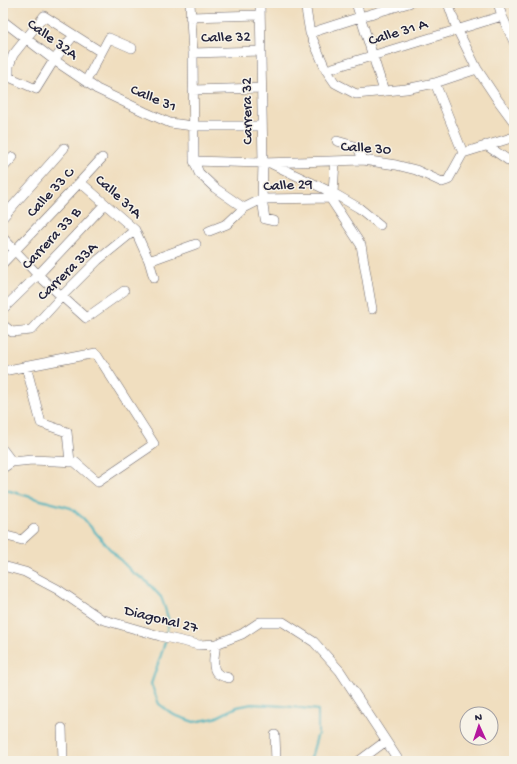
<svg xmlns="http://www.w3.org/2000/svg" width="517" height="764" viewBox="0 0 517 764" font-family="'Gochi Hand',sans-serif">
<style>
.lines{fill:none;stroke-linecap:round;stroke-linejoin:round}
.stream{stroke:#44b2bf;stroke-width:2}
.minor-casing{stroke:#6a6469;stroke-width:10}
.minor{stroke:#fff;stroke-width:9}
.labels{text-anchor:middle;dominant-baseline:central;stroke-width:3;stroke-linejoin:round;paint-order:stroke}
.street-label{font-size:15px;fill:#22223b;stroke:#f7f3e8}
</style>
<rect width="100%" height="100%" fill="#f7f3e8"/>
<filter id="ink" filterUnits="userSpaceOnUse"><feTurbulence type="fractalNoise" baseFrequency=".025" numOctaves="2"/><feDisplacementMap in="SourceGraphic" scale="8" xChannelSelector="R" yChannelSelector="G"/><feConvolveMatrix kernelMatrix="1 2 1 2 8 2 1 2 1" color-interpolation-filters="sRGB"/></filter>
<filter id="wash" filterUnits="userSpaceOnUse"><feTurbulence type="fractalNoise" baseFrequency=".012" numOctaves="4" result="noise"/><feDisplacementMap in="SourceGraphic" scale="16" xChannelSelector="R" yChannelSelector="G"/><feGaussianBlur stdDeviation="0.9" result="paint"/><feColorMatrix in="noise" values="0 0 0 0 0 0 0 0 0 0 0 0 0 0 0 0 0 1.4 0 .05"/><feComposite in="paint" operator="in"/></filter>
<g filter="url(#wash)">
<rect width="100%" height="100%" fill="#f0debf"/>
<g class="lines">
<path class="stream" d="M3 489 41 500 71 508 83 518 109 548 133 573 144 579 161 597 164 605 169 621 166 634
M165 641 163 649 151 684 159 704 174 715 194 722 215 718 237 707 252 704 283 706 318 710V733L310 761"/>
</g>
</g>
<g filter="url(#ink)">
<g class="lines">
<g class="minor-casing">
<path id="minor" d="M190 3 193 53 194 161 199 173 215 188 244 208
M260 3 263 163 262 199 265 219 274 221
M305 3 310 33 326 70 335 83 356 94 406 89 435 83 477 69
M356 3 384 91
M448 3 457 29 477 69 497 99 514 122
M498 3 502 16 514 42
M190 17 260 15
M3 21 54 60 97 89 145 112 170 123 193 126H261
M310 33 360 17 409 3
M74 35 54 60 36 89 9 77V66L13 55 44 16 101 52
M193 53 260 51
M326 70 502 16
M86 81 109 38 132 48
M435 83 463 153
M193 90 261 88
M337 141 358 147 363 160
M486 145 514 164
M194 161 263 163 363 160 396 165 416 170 442 182 448 180 463 153 514 137
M272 164 333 193 359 208 380 225
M3 168 13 157
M80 182 135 230 149 261 154 278
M330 198 361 245 372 309
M3 217 64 148
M209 231 227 224 244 208 262 199 330 198 333 193 335 161
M3 238 38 275 86 318 124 291
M149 261 196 244
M3 263 80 182 102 158
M3 309 38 275 105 204
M3 325 12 332 31 330 62 296 98 260 135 230
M26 366 41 423 67 432 70 462
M3 371 96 353 154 444 98 482 75 462 55 461 32 460 12 462 3 468
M3 450 12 462
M3 535 22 540 34 529
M3 566 25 572 57 589 101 619 160 636 199 645 216 644 242 634 260 622H283L314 642 340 671 386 741 399 761
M216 644C215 651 211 668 217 673 220 676 225 677 229 678
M62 728 63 761
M275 735 276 761
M359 761 386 741"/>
</g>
<use href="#minor" class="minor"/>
</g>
</g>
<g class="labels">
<g class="street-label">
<text transform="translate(398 33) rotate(-17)">Calle 31 A</text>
<text transform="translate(226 38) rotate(-2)">Calle 32</text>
<text transform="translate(52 40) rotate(36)">Calle 32A</text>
<text transform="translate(153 99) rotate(23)">Calle 31</text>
<text transform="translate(248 111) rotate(-91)">Carrera 32</text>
<text transform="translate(366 149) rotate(4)">Calle 30</text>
<text transform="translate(288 186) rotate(-3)">Calle 29</text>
<text transform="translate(51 193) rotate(-47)">Calle 33 C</text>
<text transform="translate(118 197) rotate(42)">Calle 31A</text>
<text transform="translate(52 239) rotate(-47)">Carrera 33 B</text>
<text transform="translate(68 272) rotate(-44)">Carrera 33A</text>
<text transform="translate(161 620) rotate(14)">Diagonal 27</text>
</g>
</g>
<rect width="517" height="764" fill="none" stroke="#f7f3e8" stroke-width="16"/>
<g transform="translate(479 726) rotate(357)"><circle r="19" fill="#f7f3e8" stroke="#a29fa3"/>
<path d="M0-3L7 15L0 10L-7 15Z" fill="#b5179e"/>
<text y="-6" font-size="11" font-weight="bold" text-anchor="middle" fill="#22223b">N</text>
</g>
</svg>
